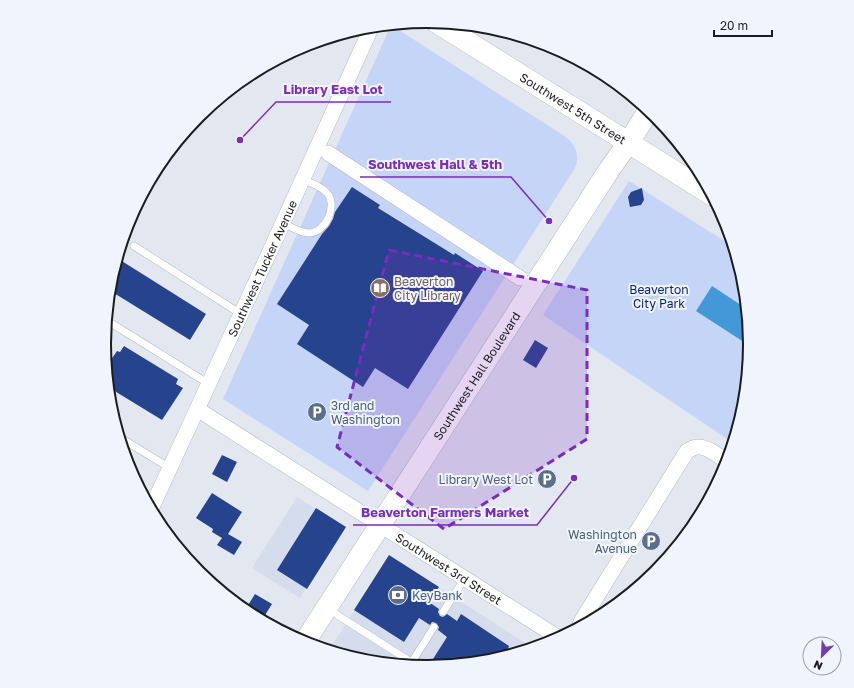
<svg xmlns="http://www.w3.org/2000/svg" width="854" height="688" viewBox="0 0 854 688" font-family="'Golos Text',sans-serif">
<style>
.built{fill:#d5dcec}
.green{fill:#c5d5f7}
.water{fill:#4398d8}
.building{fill:#26448d}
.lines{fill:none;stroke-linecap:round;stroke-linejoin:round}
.lane-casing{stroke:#b4b8c1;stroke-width:8}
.street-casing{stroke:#b4b8c1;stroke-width:16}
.secondary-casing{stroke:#b4b8c1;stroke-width:22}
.lane{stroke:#fff;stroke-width:7}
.street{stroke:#fff;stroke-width:15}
.secondary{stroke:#fff;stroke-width:21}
.marked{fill:#7b2cbf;fill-opacity:0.2;stroke:#7b2cbf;stroke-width:3;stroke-dasharray:8 5;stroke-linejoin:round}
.labels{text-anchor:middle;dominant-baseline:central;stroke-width:4;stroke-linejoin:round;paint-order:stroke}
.street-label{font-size:12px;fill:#1a1c1f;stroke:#eff4fd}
.education-label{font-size:12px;fill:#785e54;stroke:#eff4fd;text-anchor:start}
.park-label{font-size:12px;fill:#061f7b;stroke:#eff4fd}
.service-label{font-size:12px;fill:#4e5e75;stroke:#eff4fd;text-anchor:start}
.rim{fill:none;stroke:#1a1c1f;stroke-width:2}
.leader{fill:none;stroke:#7b2cbf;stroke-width:1.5}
.callout-dot{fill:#7b2cbf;stroke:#eff4fd;stroke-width:1.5}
.callout-label{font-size:13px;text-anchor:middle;font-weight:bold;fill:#7b2cbf;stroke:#eff4fd;stroke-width:4;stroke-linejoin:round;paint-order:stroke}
</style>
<rect width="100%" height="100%" fill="#e2e7f0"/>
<path class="built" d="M297 497 344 528 300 598 252 568Z
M389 556 533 648 490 661 427 667 364 661 329 650Z"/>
<path class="green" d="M391 25 566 137C576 145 580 156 575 168L368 491 223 399Z
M629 181 734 247 744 281 750 344 744 407 733 443 543 315Z"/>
<path class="water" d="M712 286 747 309 750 346 696 311Z"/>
<path class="building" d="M352 187 380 205 378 208 454 255 455 253 483 271 408 389 375 368 363 387 297 344 309 325 277 304 322 234 329 226 333 219 335 212Z
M642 188 644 200 641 205 630 207 628 197 631 192Z
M117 258 206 314 190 340 109 290 110 281Z
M535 340 548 348 536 368 523 360Z
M124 346 178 379 176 384 183 388 162 420 108 387 106 367 117 351 120 352Z
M222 455 237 462 227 482 212 474Z
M212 493 242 512 228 534 242 542 234 555 217 545 222 538 212 532 213 529 196 518Z
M316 508 346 527 307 589 277 570Z
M389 555 439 587 429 602 439 609 438 612 440 616 443 617 447 614 457 621 461 614 509 646 506 656 490 661 443 665 433 659 447 637 438 630 439 627 436 623 432 622 430 625 419 618 404 642 354 610Z
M255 594 272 604 262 620 245 610Z"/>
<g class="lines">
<g class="lane-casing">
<path id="lane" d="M283 223C291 227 300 233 309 233 326 233 338 205 327 193 321 186 311 183 303 180
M134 246 241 314
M106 320 209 384
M119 437 170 468
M328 609 411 662
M443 612 465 578
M410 665 434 627"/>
</g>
<g class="street-casing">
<g id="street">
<path d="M328 153 520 278"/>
<path id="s1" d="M197 409 559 638"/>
<path id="s2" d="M151 509 271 249 372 26"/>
<path d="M579 627 582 620 687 451C689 450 691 449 693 448 703 443 719 456 727 462"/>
</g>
</g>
<g class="secondary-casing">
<g id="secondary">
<path id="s3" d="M436 22 712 195"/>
<path id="s4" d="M304 643 609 170 629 142 649 110"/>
</g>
</g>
<use href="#lane" class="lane"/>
<use href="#street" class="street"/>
<use href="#secondary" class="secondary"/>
</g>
<path class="marked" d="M389 250 587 290V439L444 529 337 447Z"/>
<defs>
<g id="library-disc" transform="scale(1)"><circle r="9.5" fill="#8d6e63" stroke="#eff4fd"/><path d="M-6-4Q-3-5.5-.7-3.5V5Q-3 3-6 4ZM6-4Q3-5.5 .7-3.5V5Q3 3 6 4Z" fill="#fff"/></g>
<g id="parking-disc" transform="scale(1)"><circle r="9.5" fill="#5c6f8a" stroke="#eff4fd"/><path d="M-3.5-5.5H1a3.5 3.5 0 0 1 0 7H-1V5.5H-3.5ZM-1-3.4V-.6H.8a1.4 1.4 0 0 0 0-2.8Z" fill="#fff"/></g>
<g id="bank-disc" transform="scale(1)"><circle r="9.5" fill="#5c6f8a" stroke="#eff4fd"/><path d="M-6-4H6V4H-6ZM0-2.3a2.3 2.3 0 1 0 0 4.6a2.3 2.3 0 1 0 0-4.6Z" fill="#fff"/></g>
</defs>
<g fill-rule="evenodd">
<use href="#library-disc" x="380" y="288"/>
<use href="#parking-disc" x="317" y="412"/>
<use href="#parking-disc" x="547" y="479"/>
<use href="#parking-disc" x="651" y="541"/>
<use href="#bank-disc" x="398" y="595"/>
</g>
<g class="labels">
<g class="street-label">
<text stroke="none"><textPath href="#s3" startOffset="162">Southwest 5th Street</textPath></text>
<text stroke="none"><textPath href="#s2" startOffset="265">Southwest Tucker Avenue</textPath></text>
<text stroke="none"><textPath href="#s4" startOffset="318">Southwest Hall Boulevard</textPath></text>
<text stroke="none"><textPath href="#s1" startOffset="298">Southwest 3rd Street</textPath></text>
</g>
<g class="education-label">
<text x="394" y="281">Beaverton<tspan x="394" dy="14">City Library</tspan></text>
</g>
<g class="park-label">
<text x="659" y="289">Beaverton<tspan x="659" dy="14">City Park</tspan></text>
</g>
<g class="service-label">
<text x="331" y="405">3rd and<tspan x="331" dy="14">Washington</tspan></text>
<text x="533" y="479" text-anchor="end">Library West Lot</text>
<text x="637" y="534" text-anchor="end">Washington<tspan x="637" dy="14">Avenue</tspan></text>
<text x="412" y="595">KeyBank</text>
</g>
</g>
<path d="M0 0H854V688H0ZM111 344a316 316 0 1 1 632 0a316 316 0 1 1-632 0Z" fill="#eff4fd" fill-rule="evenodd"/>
<path class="rim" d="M111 344a316 316 0 1 1 632 0a316 316 0 1 1-632 0Z"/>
<path class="leader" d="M240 140L276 102H391M549 221L511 177H360M574 478L537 525H353"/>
<g class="callout-dot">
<circle cx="240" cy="140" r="4"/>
<circle cx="549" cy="221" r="4"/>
<circle cx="574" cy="478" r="4"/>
</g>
<g class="callout-label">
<text x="333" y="94">Library East Lot</text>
<text x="435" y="169">Southwest Hall &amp; 5th</text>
<text x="445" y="517">Beaverton Farmers Market</text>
</g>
<g transform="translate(822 656) rotate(204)"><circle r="19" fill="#eff4fd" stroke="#9a9ea4"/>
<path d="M0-3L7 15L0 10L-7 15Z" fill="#763cb1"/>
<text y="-6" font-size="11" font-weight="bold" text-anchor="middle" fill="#1a1c1f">N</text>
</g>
<path d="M714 30v6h58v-6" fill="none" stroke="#1a1c1f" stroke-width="2"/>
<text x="720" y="30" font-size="12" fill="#1a1c1f" stroke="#eff4fd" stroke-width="3" paint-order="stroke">20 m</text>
</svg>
